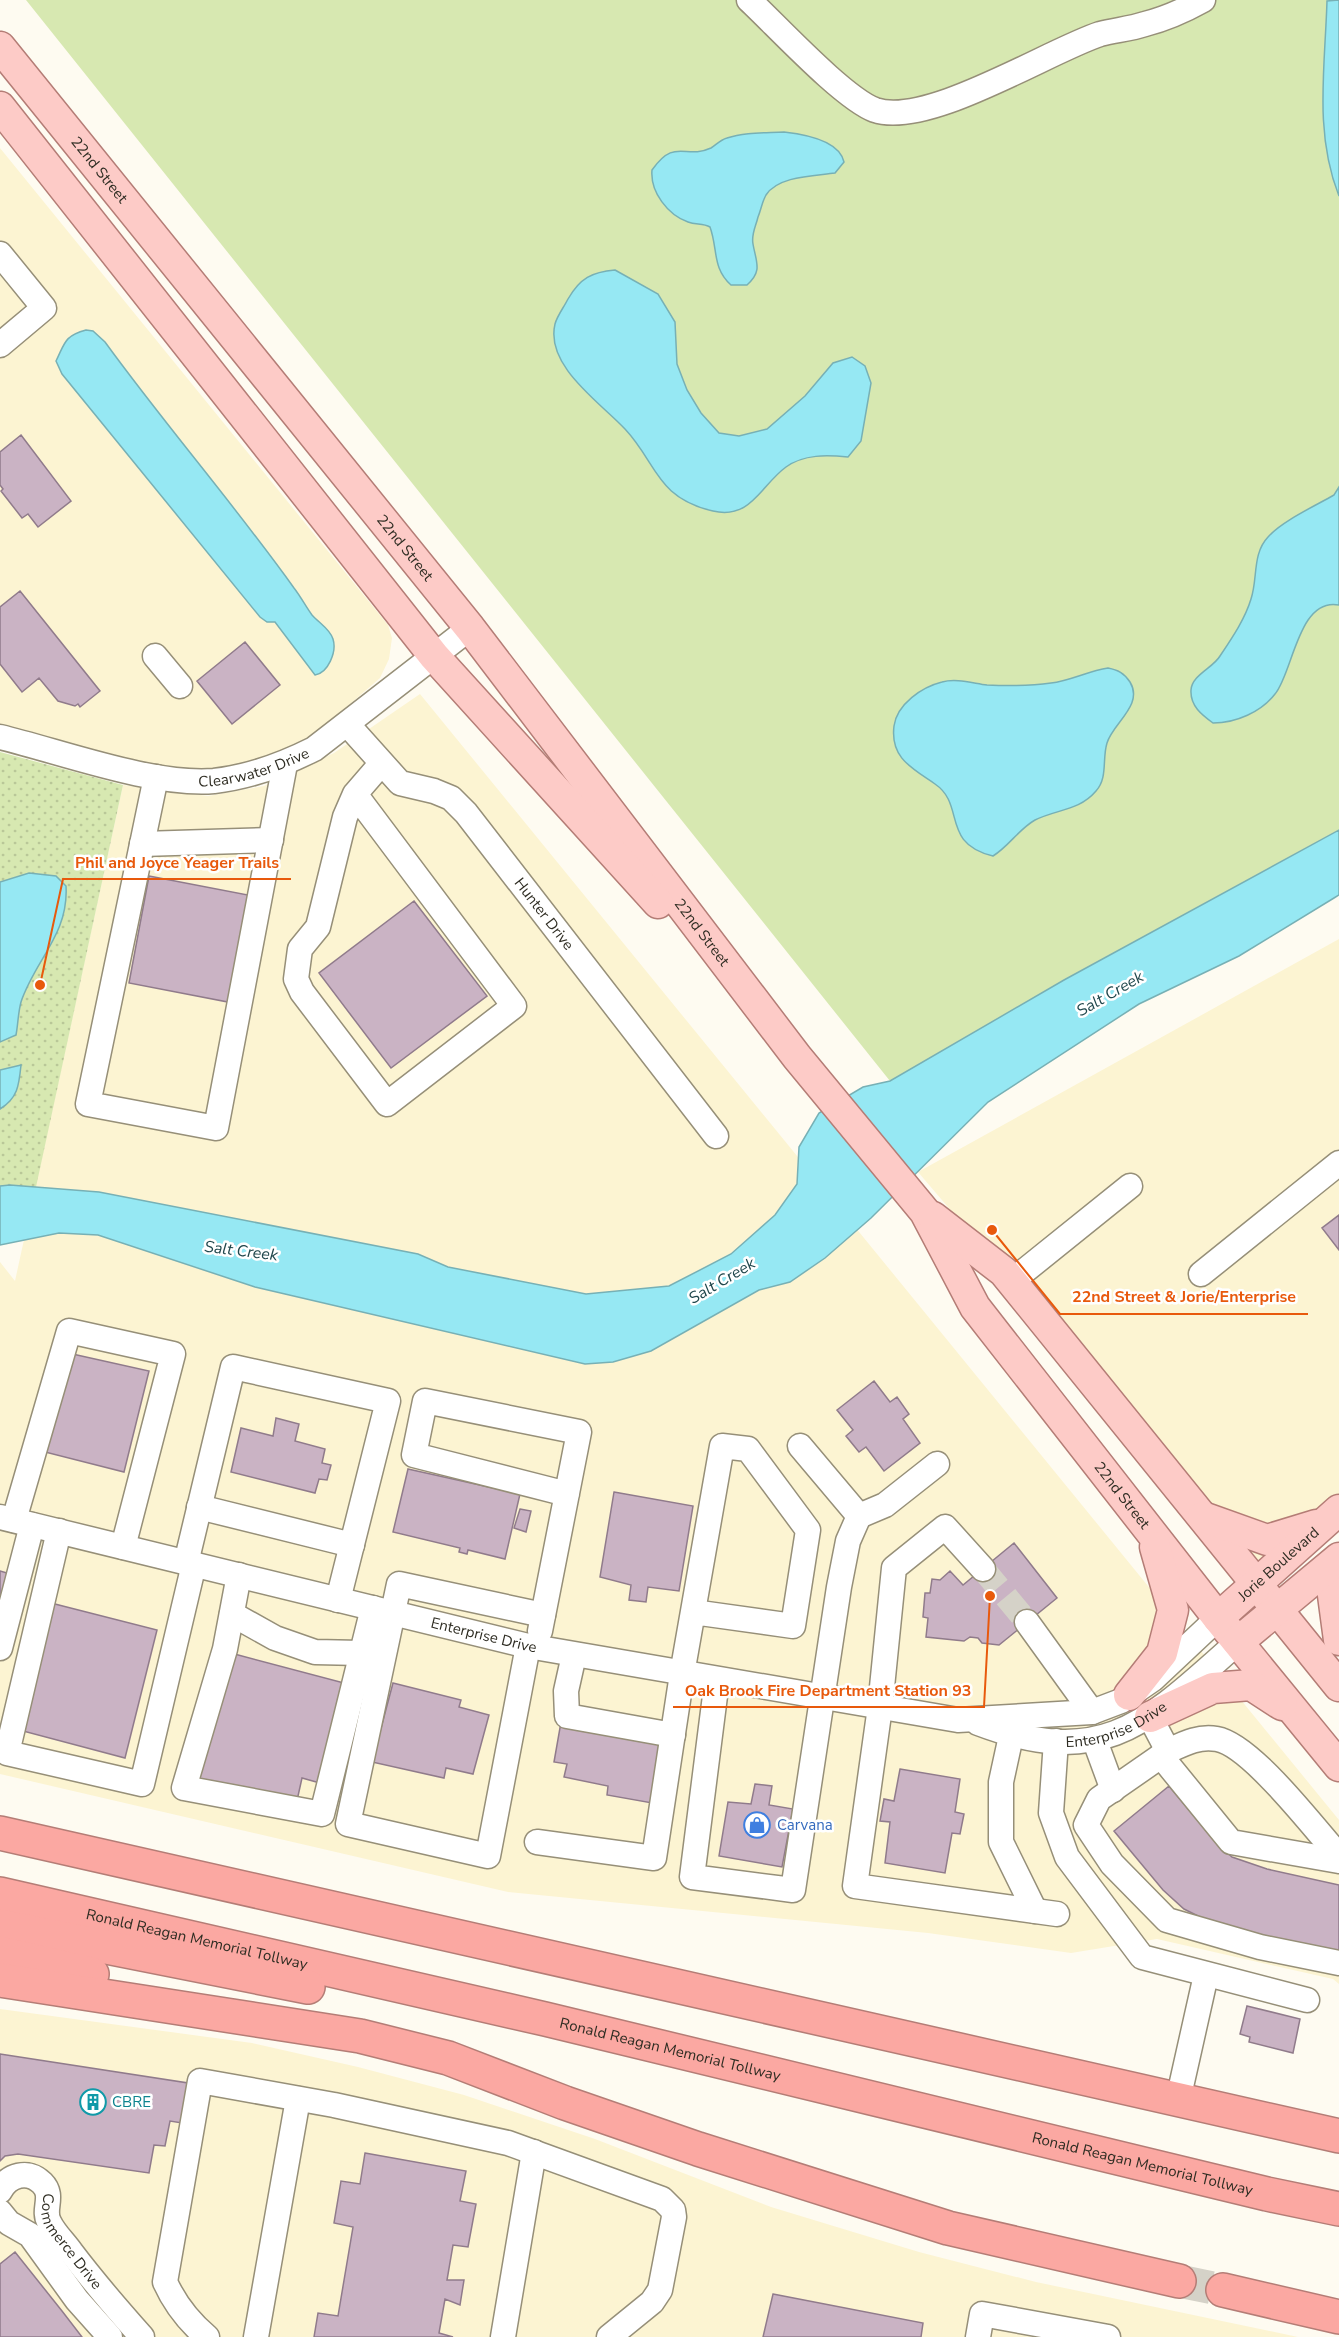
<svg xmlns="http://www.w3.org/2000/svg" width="1339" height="2337" viewBox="0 0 1339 2337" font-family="'Nunito Sans',sans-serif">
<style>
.built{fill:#fcf4d2}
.grass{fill:#d7e8b1}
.park{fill:url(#park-dots)}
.water{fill:#96e8f3;stroke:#77b0b5;stroke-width:1.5}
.building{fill:#cab3c4;stroke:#907b8b;stroke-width:1.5}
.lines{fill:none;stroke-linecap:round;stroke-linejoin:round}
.minor-tunnel{stroke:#d5d2c8;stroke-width:24;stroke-dasharray:24 12;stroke-linecap:butt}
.highway-tunnel{stroke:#d5d2c8;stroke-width:33;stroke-dasharray:33 16;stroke-linecap:butt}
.minor-casing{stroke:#968f78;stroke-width:27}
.major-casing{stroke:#b47d76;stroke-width:33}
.highway-casing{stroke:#b47d76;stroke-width:36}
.minor{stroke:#fff;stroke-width:24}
.major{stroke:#fdcbc7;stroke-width:30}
.highway{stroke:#fba8a2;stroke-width:33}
.labels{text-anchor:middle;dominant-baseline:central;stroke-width:5;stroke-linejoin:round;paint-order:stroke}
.street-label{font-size:15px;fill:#2f2d23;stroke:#fff}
.shop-label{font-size:15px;fill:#366cbe;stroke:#fff;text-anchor:start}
.culture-label{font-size:15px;fill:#0d838f;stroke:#fff;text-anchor:start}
.water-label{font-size:16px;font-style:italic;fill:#20474c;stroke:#fff}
.leader{fill:none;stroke:#e8590c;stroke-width:2}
.callout-dot{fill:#e8590c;stroke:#fff;stroke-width:2}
.callout-label{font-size:16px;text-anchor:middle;font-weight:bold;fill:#e8590c;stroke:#fff;stroke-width:5;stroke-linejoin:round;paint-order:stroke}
</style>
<defs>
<pattern id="park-dots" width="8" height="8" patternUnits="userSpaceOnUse" patternTransform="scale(1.5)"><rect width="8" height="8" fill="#d7e8b1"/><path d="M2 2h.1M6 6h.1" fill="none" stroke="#b9c798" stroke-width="1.8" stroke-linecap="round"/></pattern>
</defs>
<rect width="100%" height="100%" fill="#fefbf1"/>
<path class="built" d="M0 148 388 625 392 638 389 659 380 678 311 738 260 761 206 772 135 763 0 725Z
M420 694 1339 1820V1984L1333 1979 1157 1939 1071 1953 928 1933 508 1892 0 1774V1262L15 1281 123 785 208 796 264 786 334 753Z
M1339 939V1496L1253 1564 918 1172Z
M0 2009 252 2043 358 2067 464 2095 595 2139 771 2207 919 2252 1036 2282 1298 2337H0Z"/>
<path class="grass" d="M26 0H1339V830L1064 980 890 1081Z"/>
<path class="park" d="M0 752 123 785 36 1187 0 1186Z"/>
<path class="water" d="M1339 0V196C1314 133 1325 68 1327 1Z
M784 132C802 134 839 140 844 162L835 173C814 176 778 176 766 195 762 202 761 210 758 217 756 226 751 234 753 244 756 262 763 271 747 285H731C712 268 718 249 710 227 703 223 696 225 688 222 668 215 650 192 652 170 675 137 685 160 711 148 716 145 720 140 727 138 744 132 765 133 784 132Z
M615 270 658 294 675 322 677 364 687 390 701 413 719 433 739 436 767 429 805 396 833 363 852 357 865 366 871 383 861 441 848 457C827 455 804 454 786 467 761 485 751 520 713 511 656 498 657 463 625 429 601 403 545 366 555 324 557 316 564 307 568 299 580 278 592 272 615 270Z
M86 330 93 331 105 342C166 426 234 504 294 588 301 597 306 607 312 615 319 623 330 629 333 639 337 652 328 673 315 675L275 622H267L260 617 62 374 56 361C65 343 64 336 86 330Z
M1339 487V605C1298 597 1293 673 1275 694 1261 712 1236 723 1213 723 1202 715 1190 706 1191 690 1192 675 1213 668 1220 656 1232 638 1245 619 1251 599 1258 578 1252 554 1268 537 1282 521 1315 506 1334 495Z
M1108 668C1118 670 1124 673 1130 682 1144 705 1113 723 1107 743 1102 759 1108 778 1096 791 1079 811 1057 809 1035 820 1019 829 1009 846 993 856 940 843 966 805 935 784 912 768 890 758 894 726 897 704 922 687 942 682 956 678 972 683 987 685 1008 686 1030 686 1051 683 1070 681 1088 671 1108 668Z
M1339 830V895L1334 898 1239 956 1139 1004 988 1102 871 1218 825 1258 790 1282 759 1290 651 1351 613 1362 585 1364 255 1287 98 1235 59 1233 0 1245V1186L10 1185 99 1192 418 1254 448 1267 586 1294 669 1286 731 1254 775 1215 797 1184 799 1147 819 1113 863 1087 890 1081 1064 980Z
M29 873 56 876 66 886C69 934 35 960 21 1002 18 1013 18 1025 16 1035L0 1042V882Z
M21 1065C19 1085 18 1098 0 1109V1070Z"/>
<path class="building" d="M21 435 71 501 38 527 28 514 22 518 1 491 3 489 0 485V452Z
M20 591 100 691 80 707 78 704 75 706 58 701 39 678 22 692 0 664V607Z
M245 642 280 685 232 724 197 681Z
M149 876 248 895 228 1002 129 983Z
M414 901 487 996 391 1068 319 973Z
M1339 1215V1250L1322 1228Z
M68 1353 149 1371 124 1472 45 1452Z
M874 1381 890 1402 897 1397 909 1414 903 1419 920 1443 884 1471 866 1447 859 1452 846 1436 853 1430 837 1410Z
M276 1418 299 1424 295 1441 325 1449 322 1463 331 1465 327 1480 319 1479 315 1493 231 1472 241 1428 273 1436Z
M408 1469 520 1494 505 1559 468 1550 467 1554 459 1552 460 1548 393 1532Z
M614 1492 693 1506 679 1591 648 1587 646 1602 629 1600 631 1585 600 1577Z
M520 1509 531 1511 526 1532 514 1528Z
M1014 1543 1057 1598 999 1645 982 1643 978 1638 970 1637 964 1641 926 1637 928 1618 923 1617 925 1593H930L932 1579 940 1580 950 1571 963 1585Z
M0 1571 7 1573 0 1603Z
M51 1603 157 1630 125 1758 23 1731Z
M227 1652 344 1683 320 1783 302 1778 296 1805 199 1781Z
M393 1683 461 1700 459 1707 489 1715 473 1774 446 1768 444 1778 372 1762Z
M561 1722 662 1740 652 1803 607 1795 608 1786 564 1777 567 1764 554 1762Z
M900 1769 960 1779 955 1812 964 1814 960 1834 952 1833 945 1873 885 1863 890 1822 880 1821 884 1799 894 1801Z
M755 1784 772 1786 769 1805 793 1809 782 1867 719 1856 728 1802 751 1804Z
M1169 1786 1214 1840 1232 1857 1267 1869 1339 1885V1955L1212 1923 1184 1909 1163 1890 1114 1831Z
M1247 2006 1300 2019 1293 2053 1249 2042 1250 2037 1240 2034Z
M0 2054 188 2083 182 2123 170 2121 165 2146 154 2145 149 2173 18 2154 5 2156 0 2161Z
M365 2153 466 2171 460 2201 476 2204 468 2247 453 2245 447 2280H464L460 2305 445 2299 439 2333 453 2337H314L318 2313 338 2316 353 2227 334 2223 341 2181 360 2184Z
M15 2252 62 2311 82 2337H0V2264Z
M773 2294 923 2323 921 2337H763Z"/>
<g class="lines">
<path class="minor-tunnel" d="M983 1569 1027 1622"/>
<path class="highway-tunnel" d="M1179 2281 1223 2290"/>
<g class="minor-casing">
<g id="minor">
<path d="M749 0C777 26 843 98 875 110 927 128 1048 51 1100 34 1115 30 1130 29 1145 24 1165 19 1185 10 1203 0"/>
<path d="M0 254 44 308 0 345"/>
<path d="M155 656 180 686"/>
<path id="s1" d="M348 725 400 783 434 791 451 798 466 813 716 1136"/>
<path id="s2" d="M0 737C62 752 153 786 214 781 250 777 282 765 314 749L470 628"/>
<path d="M156 777 88 1104 216 1128 285 764"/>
<path d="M355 794 514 1006 387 1104 302 992 296 979 300 949 318 927 345 817 355 794 381 764"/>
<path d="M142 844 271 840"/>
<path d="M1201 1274 1339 1163"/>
<path d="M1012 1281 1130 1186"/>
<path d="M199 1507 352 1545"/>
<path d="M859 1516 885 1505 937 1464"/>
<path id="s3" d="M0 1517 528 1646 958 1720 1092 1712 1121 1701 1153 1679 1218 1618"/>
<path d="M14 1520 69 1331 173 1354 123 1547"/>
<path d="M59 1531 7 1753 142 1784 194 1564"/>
<path d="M186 1563 233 1367 388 1401 338 1600"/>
<path d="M983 1569 945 1527 894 1568 880 1707 855 1886 1057 1914"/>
<path d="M239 1575 225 1649 184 1788 322 1814 373 1608"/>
<path d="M232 1614 275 1638 315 1652 361 1653"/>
<path d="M1027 1622 1092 1712"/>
<path d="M540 1631 579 1432 425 1401 414 1455 567 1494"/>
<path d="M528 1646 488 1856 348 1824 399 1584 543 1615"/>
<path d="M0 1648 32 1525"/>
<path d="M574 1655 566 1691 567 1716 673 1735"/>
<path d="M717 1680 692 1877 793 1890 839 1587 848 1541 859 1516 800 1446"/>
<path d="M1150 1717 1168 1751C1185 1743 1198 1736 1217 1739 1251 1745 1314 1828 1339 1856"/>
<path id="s4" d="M978 1723C1104 1771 1148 1722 1238 1642"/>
<path d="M1011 1736 1001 1782V1842L1035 1911"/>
<path d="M1056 1741 1051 1813 1067 1857 1142 1957 1307 2000"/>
<path d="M1095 1741 1113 1790"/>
<path d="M1168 1751 1099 1799 1086 1825 1112 1864 1167 1920 1260 1947 1339 1963"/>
<path d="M1161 1756 1231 1842 1339 1861"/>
<path d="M537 1842 654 1858 682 1674 722 1446 748 1449 808 1530 793 1626 693 1612"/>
<path d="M1178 2100 1206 1975"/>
<path id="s5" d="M0 2191C8 2175 28 2169 42 2183 55 2196 42 2209 49 2222 54 2233 64 2242 71 2252 93 2281 117 2309 142 2337"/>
<path d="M0 2212 9 2223 30 2235 77 2300 110 2337"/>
<path d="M207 2337C188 2321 175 2304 165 2282L200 2081 334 2105 508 2143 662 2199 673 2210 674 2217 660 2290 652 2302 609 2337"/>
<path d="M256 2337 298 2099"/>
<path d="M503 2337 534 2152"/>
<path d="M978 2337 982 2314 1108 2337"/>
</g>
</g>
<g class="major-casing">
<g id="major">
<path id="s6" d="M0 47 470 628 797 1057 925 1212 975 1307 1218 1618 1339 1766"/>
<path d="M0 107 434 656 658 903"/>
<path d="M933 1217 1004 1272 1339 1686"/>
<path d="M1203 1517 1267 1540 1316 1525"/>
<path d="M1339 1566 1331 1580 1339 1640"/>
<path id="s7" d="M1218 1618 1339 1510"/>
<path d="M1238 1642 1339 1558"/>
<path d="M1129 1695 1162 1653 1173 1610 1155 1547"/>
<path d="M1150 1717 1213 1688 1251 1685 1282 1705"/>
</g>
</g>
<g class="highway-casing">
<g id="highway">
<path d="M0 1833 1339 2136"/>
<path id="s8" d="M0 1894 545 2019 1267 2194 1339 2209"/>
<path d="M0 1926 308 1987"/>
<path d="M0 1953 92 1974"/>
<path d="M0 1980 360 2036 448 2058 565 2103 698 2149 948 2228 1179 2281"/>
<path d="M1223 2290 1339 2317"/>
</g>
</g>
<use href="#minor" class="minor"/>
<use href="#major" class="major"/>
<use href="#highway" class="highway"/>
</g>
<defs>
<g id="shop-ring" transform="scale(1.35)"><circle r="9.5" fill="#fff" stroke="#3f7fe0" stroke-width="1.5"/><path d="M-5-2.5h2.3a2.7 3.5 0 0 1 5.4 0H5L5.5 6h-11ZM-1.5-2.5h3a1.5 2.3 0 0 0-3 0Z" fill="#3f7fe0"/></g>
<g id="building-ring" transform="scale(1.35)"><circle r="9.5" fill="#fff" stroke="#0f9aa8" stroke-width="1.5"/><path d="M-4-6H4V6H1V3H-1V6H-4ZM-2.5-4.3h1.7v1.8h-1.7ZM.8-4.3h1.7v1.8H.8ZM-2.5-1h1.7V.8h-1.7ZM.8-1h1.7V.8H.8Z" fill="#0f9aa8"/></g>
</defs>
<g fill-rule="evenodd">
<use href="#shop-ring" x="757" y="1825"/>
<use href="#building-ring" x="93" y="2102"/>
</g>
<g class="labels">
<g class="street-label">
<text stroke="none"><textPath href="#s6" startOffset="158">22nd Street</textPath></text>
<text stroke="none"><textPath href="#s6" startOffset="644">22nd Street</textPath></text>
<text stroke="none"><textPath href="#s2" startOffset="261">Clearwater Drive</textPath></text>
<text stroke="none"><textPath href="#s1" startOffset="280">Hunter Drive</textPath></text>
<text stroke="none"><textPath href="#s6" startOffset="1130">22nd Street</textPath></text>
<text stroke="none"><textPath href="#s6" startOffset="1834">22nd Street</textPath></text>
<text stroke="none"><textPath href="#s7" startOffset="81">Jorie Boulevard</textPath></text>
<text stroke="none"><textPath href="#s3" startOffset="498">Enterprise Drive</textPath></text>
<text stroke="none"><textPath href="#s4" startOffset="144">Enterprise Drive</textPath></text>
<text stroke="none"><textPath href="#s8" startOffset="202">Ronald Reagan Memorial Tollway</textPath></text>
<text stroke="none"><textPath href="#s8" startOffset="688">Ronald Reagan Memorial Tollway</textPath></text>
<text stroke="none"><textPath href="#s8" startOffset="1174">Ronald Reagan Memorial Tollway</textPath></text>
<text stroke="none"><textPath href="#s5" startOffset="118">Commerce Drive</textPath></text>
</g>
<g class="shop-label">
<text x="777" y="1825">Carvana</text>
</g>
<g class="culture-label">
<text x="112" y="2102">CBRE</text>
</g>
<g class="water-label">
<text transform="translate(1110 994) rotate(-30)">Salt Creek</text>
<text transform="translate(241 1251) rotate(7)">Salt Creek</text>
<text transform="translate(722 1281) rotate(-31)">Salt Creek</text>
</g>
</g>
<path class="leader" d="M40 985L63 879H291M992 1230L1060 1314H1308M990 1596L984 1707H673"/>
<g class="callout-dot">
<circle cx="40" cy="985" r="6"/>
<circle cx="992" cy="1230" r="6"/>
<circle cx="990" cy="1596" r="6"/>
</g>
<g class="callout-label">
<text x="177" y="868">Phil and Joyce Yeager Trails</text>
<text x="1184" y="1302">22nd Street &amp; Jorie/Enterprise</text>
<text x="828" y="1696">Oak Brook Fire Department Station 93</text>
</g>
</svg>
